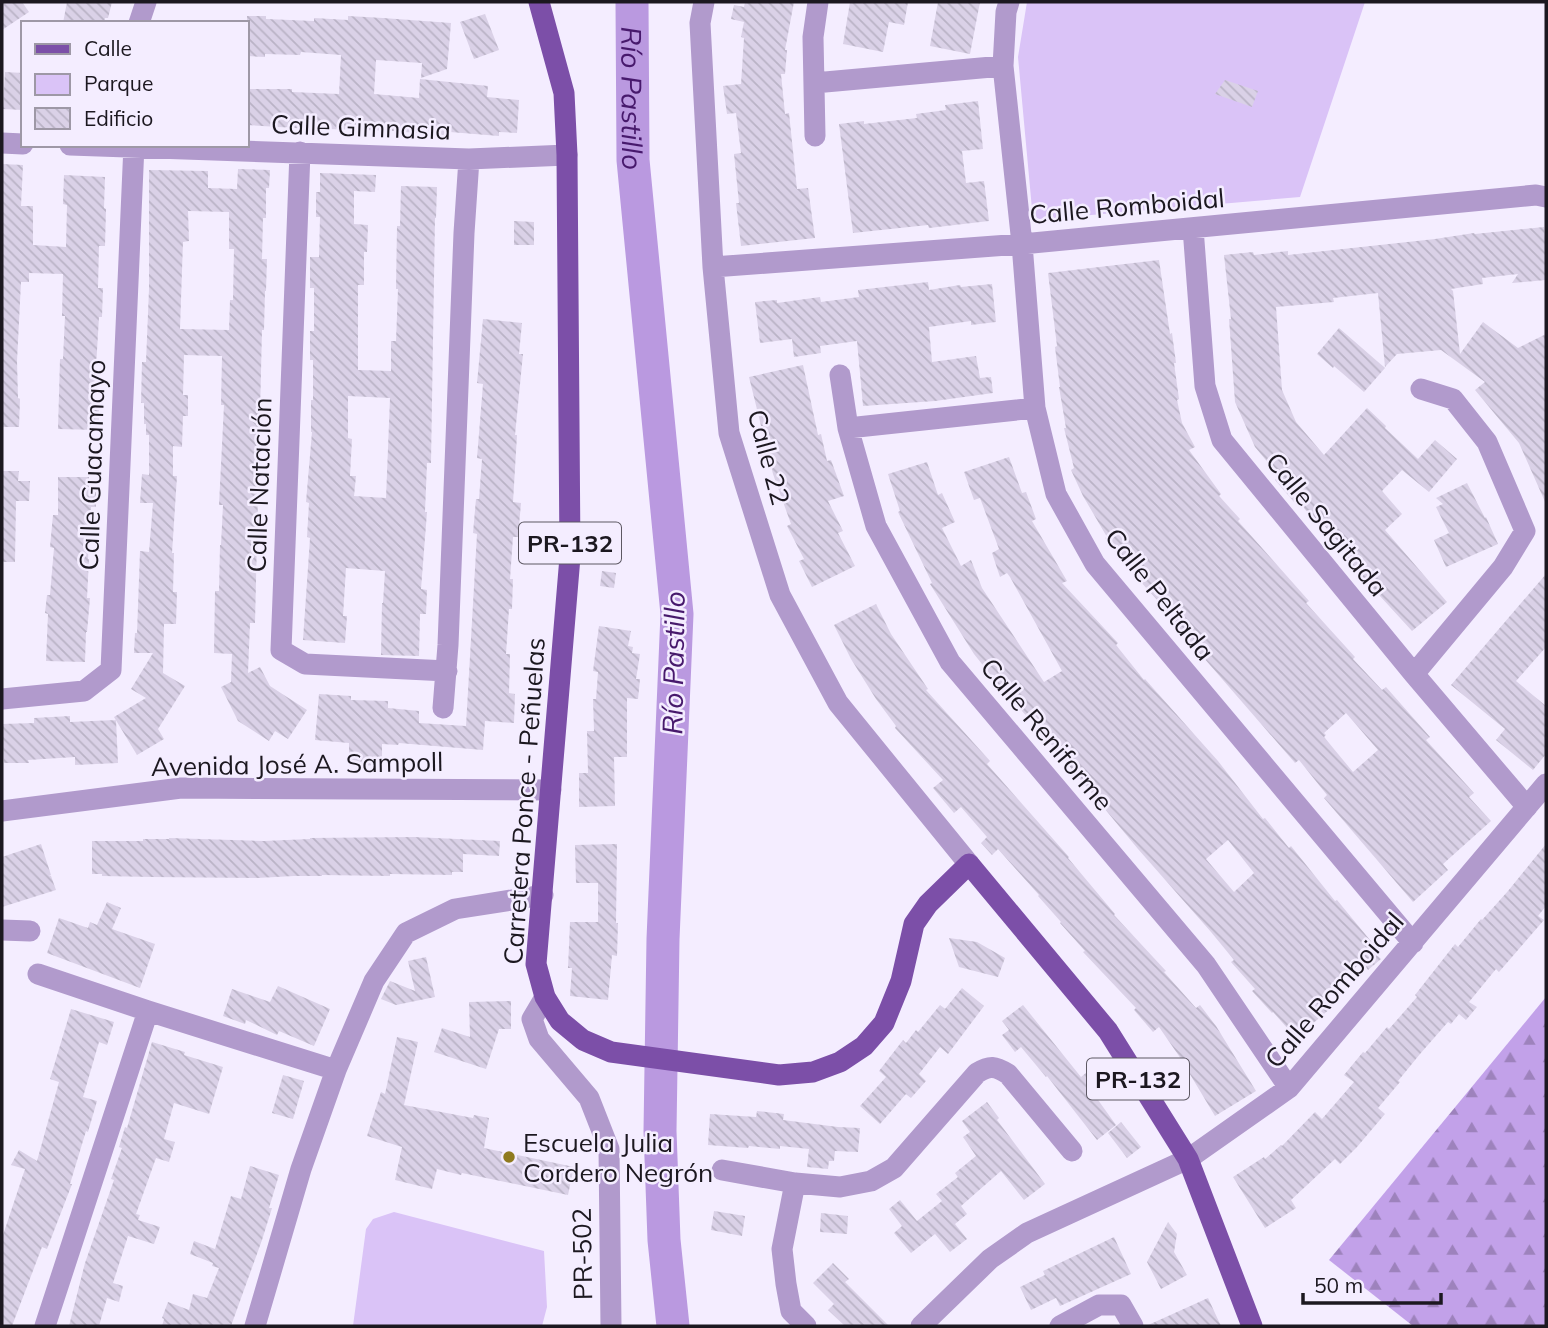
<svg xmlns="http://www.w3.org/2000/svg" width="1548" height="1328" viewBox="0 0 1548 1328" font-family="Mulish,sans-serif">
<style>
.forest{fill:url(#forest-firs)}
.park{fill:#dac3f7}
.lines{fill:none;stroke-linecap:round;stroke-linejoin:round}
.river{stroke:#ba99e0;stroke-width:33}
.building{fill:url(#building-back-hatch);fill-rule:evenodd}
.minor{stroke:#b19acc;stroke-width:21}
.major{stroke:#7c4fa8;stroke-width:21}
.poi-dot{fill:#8f7a1f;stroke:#f4edff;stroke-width:2.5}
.labels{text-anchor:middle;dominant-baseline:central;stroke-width:5;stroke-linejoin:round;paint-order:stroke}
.shield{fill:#f4edff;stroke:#5d5863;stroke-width:2}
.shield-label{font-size:24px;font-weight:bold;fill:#1c1820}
.street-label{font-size:26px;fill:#1c1820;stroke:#f4edff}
.poi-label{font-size:26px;fill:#1c1820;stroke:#f4edff;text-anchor:start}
.water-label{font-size:28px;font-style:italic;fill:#47196c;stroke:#f4edff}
</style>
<defs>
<pattern id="forest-firs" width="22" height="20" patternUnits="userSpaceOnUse" patternTransform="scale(1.75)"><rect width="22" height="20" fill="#c2a1e9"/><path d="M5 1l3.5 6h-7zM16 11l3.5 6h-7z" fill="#9d82bc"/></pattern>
<pattern id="building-back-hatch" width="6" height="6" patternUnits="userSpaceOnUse" patternTransform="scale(1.75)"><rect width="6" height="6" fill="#dad1e7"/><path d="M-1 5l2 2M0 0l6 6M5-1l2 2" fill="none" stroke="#bab3c6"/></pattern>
</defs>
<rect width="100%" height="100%" fill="#f4edff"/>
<path class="forest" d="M1546 997V1326H1413L1329 1260Z"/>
<path class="park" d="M1027 2H1365L1300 197 1033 220 1018 57Z
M394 1212 544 1251 547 1307 542 1326H353L366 1229 373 1219Z"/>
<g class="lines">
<path class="river" id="s1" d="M632 2 633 160 677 614 663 939 660 1131 664 1240 673 1326"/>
</g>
<path class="building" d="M2 2H22L29 12 2 30Z
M67 2H112L108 18H105L104 23H63Z
M745 2H794L785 50H787L785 74H781L785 114 789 113 797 189 808 188 815 238 741 246 736 203H739L734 154 741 153 736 113 727 114 723 86 741 84 744 38 741 37 744 22 731 19 734 5 744 7Z
M850 2H908L904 25 889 22 883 52 843 44Z
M938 2H980L970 54 930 46Z
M485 14 499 50 474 59 460 22Z
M247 16H266V19L314 21V18L348 20V16L383 18 451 23 447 69 421 78 422 63 376 60 374 94 419 98 420 79 488 86 487 97 519 100 517 133 499 132V136L450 132V136L394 131 327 129V130L247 125V89H292V92L339 94 341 55 301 52 300 55 265 54V57L247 56Z
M5 72 23 73V110L3 109Z
M1225 80 1258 91 1252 107 1215 94Z
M978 101 983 149 962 151 966 183 984 181 989 221 929 228 928 225 853 233 839 124 864 121V124L917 118 916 114 946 110 945 105Z
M2 164 23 165 21 206H33V245L66 247 67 205 63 204 64 175 105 177 104 208 106 209 105 246H99L98 288H103L102 317H99L94 401H99V430L58 429 60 359H63L65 316H62L63 274 29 273V282H21L17 361 18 398 20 399 19 427H2Z
M238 169 270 170 269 188H266V218H263L262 259H267L266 291H265L264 330H262L255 623H250L248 673 260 667 270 686 307 710 288 739 275 731 269 741 238 721 221 687 231 682 232 654 214 653 215 591H219L220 545H221L223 505H219L224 405H221L222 356 184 355 183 395H188V416H183L182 447 173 446V476H177L172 553H174L173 592H177L176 624H164L163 673 185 686 158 729 164 739 137 755 114 717 146 698 131 689 153 653H134L135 633H137L140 551 149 552 153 503H140L142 474 149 475V435H146V424H144V403H141L142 362H146L149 289V170L208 171V188L237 189ZM188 211 229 212V249H234L233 300H230L229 330 180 329 183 242 189 241Z
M320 173 376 175 375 192 354 191V224L368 225 367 252H364V285H358V370L391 371V341H396L398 289H396L397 226H400L401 186 437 187 436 218H435L431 463H427L425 512H427L421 589 427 590 426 614H420L419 656 381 655 382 603H383L385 571 346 568 343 616H347L345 643 303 640 310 538 307 537 309 503 306 502 312 432H311V400H313V360H310V331H314V288H310V257H319L320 217H316V192H320ZM348 396 390 398 386 498 354 496 356 476H350L352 439 348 438Z
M514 221 534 222V245H514Z
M1544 227 1546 250V280L1512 283 1518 274 1482 278 1483 284 1451 289 1453 291 1460 354 1483 322 1518 348 1546 334V504L1519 443 1475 390 1485 382 1441 350 1397 354 1385 367 1378 293 1333 298 1334 302 1276 307 1282 390 1296 422 1324 455 1367 408 1386 426 1385 428 1418 459 1435 440 1457 459 1429 492 1402 470 1382 491 1402 514 1385 530 1447 602 1412 631 1346 559 1350 556 1323 524 1320 527 1297 500 1294 502 1275 480 1279 476 1255 447 1235 402 1229 319H1231L1224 255 1253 252 1254 255 1288 251V255L1435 239 1474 233 1475 234Z
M1159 260 1170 334 1172 333 1176 363H1174L1179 399 1177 400 1182 423 1195 447 1189 450 1221 494 1219 496 1240 519 1238 521 1309 601 1306 603 1355 657 1353 659 1382 690 1386 687 1430 737 1426 740 1474 793 1469 797 1491 821 1443 864 1448 870 1413 902 1324 798 1327 795 1299 760 1295 763 1276 741 1157 604 1159 602 1121 560 1105 538 1107 537 1083 496 1071 470 1074 468 1064 428H1066L1059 387H1060L1055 347 1057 346 1048 273ZM1346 713 1378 750 1353 772 1324 737 1326 735 1324 733Z
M928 282 929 290 960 285 961 287 992 284 996 322 971 325V321L929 327 932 362 976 356 980 378 991 377 993 393 935 401 863 406 857 341 820 346 821 353 794 357 792 339 760 343 755 302 777 300V303L820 297 821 302 859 297 858 290Z
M483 319 522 323 519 354H523L515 435H517L513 502 521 503 518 537H513L510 579H513L512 609H509L506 654H510L509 693 515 694 514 723 485 721 483 750 399 743 398 745 382 744V765L349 766V743L315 740 319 694 351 696V700L388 701V708L419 711V723L466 726 477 534 473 533 476 499H479L482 459 477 458 483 384 477 383Z
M1339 328 1385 368 1364 392 1334 366 1333 368 1317 354Z
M803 365 818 435 821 434 827 461 831 460 844 496 828 501 843 531 838 533 855 566 812 587 799 561 804 559 787 526 791 524 773 474 749 377Z
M1009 457 1022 493 1026 492 1036 519 1032 521 1067 581 1062 583 1118 643 1116 645 1144 680 1145 679 1218 761 1263 819 1265 818 1289 848 1291 846 1335 901 1337 900 1379 951 1376 954 1381 959 1368 970 1362 962 1322 995 1332 1007 1296 1038 1273 1012 1272 1013 1252 991 1255 989 1231 962 1234 960 1211 932 1138 849 1046 738 997 683 974 654 930 584 932 583 898 512 900 511 888 474 927 462 938 495 942 493 955 522 942 528 961 566 971 560 982 588 1044 682 1062 671 1010 577 1007 573 1000 577 992 553 999 549 980 498 974 500 964 472ZM1228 840 1254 873 1234 892 1206 859Z
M2 471H19L18 481H30L29 501H16L15 562H2Z
M58 477H89V484H96V507H91L88 559H89L87 598H90L87 632H86L85 662 46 661 48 614 45 613 47 595H50L54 548 50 547 53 515H58Z
M1467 483 1485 518 1486 517 1498 544 1446 567 1434 540 1449 533 1436 507 1443 504 1436 498Z
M602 571 616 573 614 588 600 586Z
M1546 574V647L1516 681 1546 706V754L1533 770 1496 740 1505 729 1451 685Z
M876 604 891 634 928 689 926 690 990 761 987 764 1069 857 1068 858 1115 914 1114 915 1166 971 1164 972 1196 1008 1200 1005 1216 1026 1256 1091 1215 1116 1179 1056 1159 1027 1153 1032 1134 1010 1136 1008 1083 952 1085 951 1060 923 1061 922 1038 896 1039 895 998 849 992 855 981 843 987 837 961 807 954 813 933 788 943 780 895 728 896 726 876 699 851 659 834 625Z
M599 626 631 631 628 646 633 647 632 653 640 654 636 679H640L638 699 627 698V757H614L615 806 579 807V773H588L587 731H594L593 699H596L598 672 593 671Z
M70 716V722L116 720 118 763 75 765V757L28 760 29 763H4L2 724 34 723V718Z
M414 837 500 841 499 856 463 854V872H452V875L390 874V876L322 875V876H294L257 878 152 877 102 876V874H92V841H143V839H169V838L264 841 310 839V838Z
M41 844 51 875H49L51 876 56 890 2 907V857Z
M617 844 616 923H618L617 956 612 955 608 1000 570 996 572 968H568L570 922H598V883H576L575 845Z
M1546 844V906L1538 916 1544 920 1499 972 1496 969 1469 1002 1477 1007 1466 1020 1459 1014 1451 1024 1448 1022 1420 1054 1398 1081 1400 1082 1378 1108 1385 1114 1357 1147 1340 1164 1335 1159 1291 1200 1296 1208 1265 1228 1233 1177 1264 1157 1265 1159 1281 1145 1282 1146 1315 1112 1322 1119 1354 1082 1344 1075 1363 1052 1365 1053 1387 1027 1389 1029 1417 997 1415 995 1455 944 1458 947 1481 919 1482 920 1508 891Z
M107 902 121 908 112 929 155 944 140 988 47 953 59 918 88 928 90 922 97 925Z
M949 938 977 942 1005 958 998 977 959 967Z
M426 957 435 997 396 1005 381 999 390 981 415 991 408 961Z
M278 986 330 1009 314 1046 279 1031 277 1035 246 1020 245 1024 223 1016 232 989 270 1002Z
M962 988 984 1006 948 1054 940 1047 919 1074 926 1081 911 1098 906 1094 880 1124 860 1106 886 1077 879 1071 903 1040 906 1043 916 1030 918 1032 940 1005 945 1009Z
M511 1001V1029H499L486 1069 434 1052 442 1028 470 1037 469 1002Z
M1023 1005 1081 1077 1087 1072 1100 1088 1093 1093 1116 1125 1097 1140 1047 1076 1046 1077 1021 1047 1015 1052 1002 1035 1009 1030 1002 1021Z
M71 1009 114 1022 107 1045 99 1042 83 1097 97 1101 88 1132 86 1131 70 1184H72L47 1249 42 1247 12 1326H2V1238L25 1169 11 1165 19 1150 37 1161 59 1082 50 1079Z
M397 1037 418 1042 404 1105 473 1118 474 1115 489 1118 484 1148 574 1167 568 1195 462 1173 461 1175 437 1169 432 1189 395 1180 402 1147 367 1136 381 1092 385 1094Z
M152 1042 185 1052 184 1055 223 1067 209 1114 174 1103 164 1139 175 1142 169 1162 156 1158 136 1214 140 1215 138 1220 160 1227 154 1244 128 1236 113 1283 123 1286 119 1302 107 1298 99 1326H69L85 1263 114 1180 111 1179 122 1148 119 1147 125 1127 127 1128Z
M283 1075 304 1081 293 1119 272 1113Z
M987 1102 999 1118 997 1120 1045 1184 1024 1200 1001 1171 961 1206 967 1214 955 1224 967 1239 950 1252 935 1234 911 1253 894 1233 902 1226 889 1209 900 1200 917 1221 942 1201 936 1194 958 1177 955 1173 976 1156 963 1137 970 1132 962 1121Z
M757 1111 784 1114 783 1120 838 1127 860 1128 858 1152 835 1151 834 1161H829L828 1169 807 1167 809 1149 780 1146V1149L749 1146 748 1148 708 1145 710 1114 756 1117Z
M1121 1122 1141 1147 1127 1158 1108 1133Z
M250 1166 279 1175 269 1208H272L262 1240 231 1326H162L164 1319 162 1318 168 1302 189 1310 193 1294 207 1298 219 1268 212 1266 213 1263 190 1254 194 1241 215 1249 231 1196 241 1199Z
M714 1211 745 1216 742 1236 711 1230Z
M821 1213 848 1216 847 1234 820 1232Z
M1168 1222 1177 1234 1174 1252 1187 1275 1161 1289 1147 1262Z
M1114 1237 1131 1274 1060 1306 1056 1298 1031 1310 1020 1287 1045 1275 1043 1271Z
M833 1263 849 1279 845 1282 889 1326H845L828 1310 834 1304 813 1283Z
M1208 1298 1221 1326H1146Z"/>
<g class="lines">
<path class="minor" d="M704 2 700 23 713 267 729 433 780 595 838 703 969 864
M1009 2 1006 12 1003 66 1022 244 1035 408 1056 494 1095 564 1413 943
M139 23 146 2
M814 83 1003 66
M815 136 813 37 818 2
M2 143 23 144
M70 145 469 159 567 155
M300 152 281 650 305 664 447 671
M1193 228 1205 386 1222 440 1414 674 1527 807
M713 267 1022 244 1536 195 1546 197
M840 375 848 428 876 526 950 662 1206 965 1289 1088
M848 428 1035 408
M1414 674 1503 567 1525 531 1487 442 1453 399 1421 389
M2 699 84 691 111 670 134 145
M443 708 448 645 464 233 469 159
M2 811 181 788 551 790
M2 930 30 931
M38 974 148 1011 336 1070
M545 997 532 1019 539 1039 589 1098 609 1149 611 1326
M722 1170 795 1183 840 1187 871 1181 894 1168 977 1073C990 1065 995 1066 1008 1074L1072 1151
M795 1183 782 1249 786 1284 791 1311 806 1326
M45 1326 148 1011
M255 1326 301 1169 336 1070 374 981 406 933 455 909 543 895
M921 1326 990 1259 1027 1233 1188 1159 1289 1088 1546 784
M1060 1326 1099 1305H1121L1133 1326"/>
<path class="major" d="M539 2 564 93 567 155 570 557 536 964 545 997 560 1021 583 1040 611 1052 779 1075 813 1072 840 1062 864 1046 884 1023 901 981 914 924 928 904 969 864 1108 1031 1188 1159 1252 1326"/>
</g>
<circle class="poi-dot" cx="509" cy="1157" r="7"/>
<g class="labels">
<g class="shield">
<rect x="519" y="522.5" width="102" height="41" rx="5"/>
<rect x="1087" y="1058.5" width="102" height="41" rx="5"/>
</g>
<g class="shield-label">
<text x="570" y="543">PR-132</text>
<text x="1138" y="1079">PR-132</text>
</g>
<g class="street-label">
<text transform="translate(361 127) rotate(2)">Calle Gimnasia</text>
<text transform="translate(1127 206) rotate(-5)">Calle Romboidal</text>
<text transform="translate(769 457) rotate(75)">Calle 22</text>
<text transform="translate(92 465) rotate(-88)">Calle Guacamayo</text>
<text transform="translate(259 485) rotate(-88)">Calle Natación</text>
<text transform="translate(1327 524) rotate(51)">Calle Sagitada</text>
<text transform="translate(1160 594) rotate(52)">Calle Peltada</text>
<text transform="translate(1047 734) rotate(50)">Calle Reniforme</text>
<text transform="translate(297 764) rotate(-1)">Avenida José A. Sampoll</text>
<text transform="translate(524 801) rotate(-86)">Carretera Ponce - Peñuelas</text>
<text transform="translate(1334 990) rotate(-49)">Calle Romboidal</text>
<text transform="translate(582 1254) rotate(-91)">PR-502</text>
</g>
<g class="poi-label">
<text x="523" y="1142">Escuela Julia<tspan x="523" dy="30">Cordero Negrón</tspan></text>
</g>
<g class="water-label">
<text stroke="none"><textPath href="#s1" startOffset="96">Río Pastillo</textPath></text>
<text transform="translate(673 663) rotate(-89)">Río Pastillo</text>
</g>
</g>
<rect width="1548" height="1328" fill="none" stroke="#1c1820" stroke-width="7"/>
<rect x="21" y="21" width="228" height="126" fill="#f4edff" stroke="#9e98a6" stroke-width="2"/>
<rect x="35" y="44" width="35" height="10" fill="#7c4fa8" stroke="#9e98a6" stroke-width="2"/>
<text x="84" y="56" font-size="21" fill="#1c1820">Calle</text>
<rect x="35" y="74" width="35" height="21" fill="#dac3f7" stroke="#9e98a6" stroke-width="2"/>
<text x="84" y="91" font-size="21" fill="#1c1820">Parque</text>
<rect x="35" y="108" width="35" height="21" fill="url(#building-back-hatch)" stroke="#9e98a6" stroke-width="2"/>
<text x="84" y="126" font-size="21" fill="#1c1820">Edificio</text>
<path d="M1303 1293v10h138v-10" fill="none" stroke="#1c1820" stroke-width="3.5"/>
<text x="1314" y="1293" font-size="21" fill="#1c1820" stroke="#f4edff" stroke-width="5" paint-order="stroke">50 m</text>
</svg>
